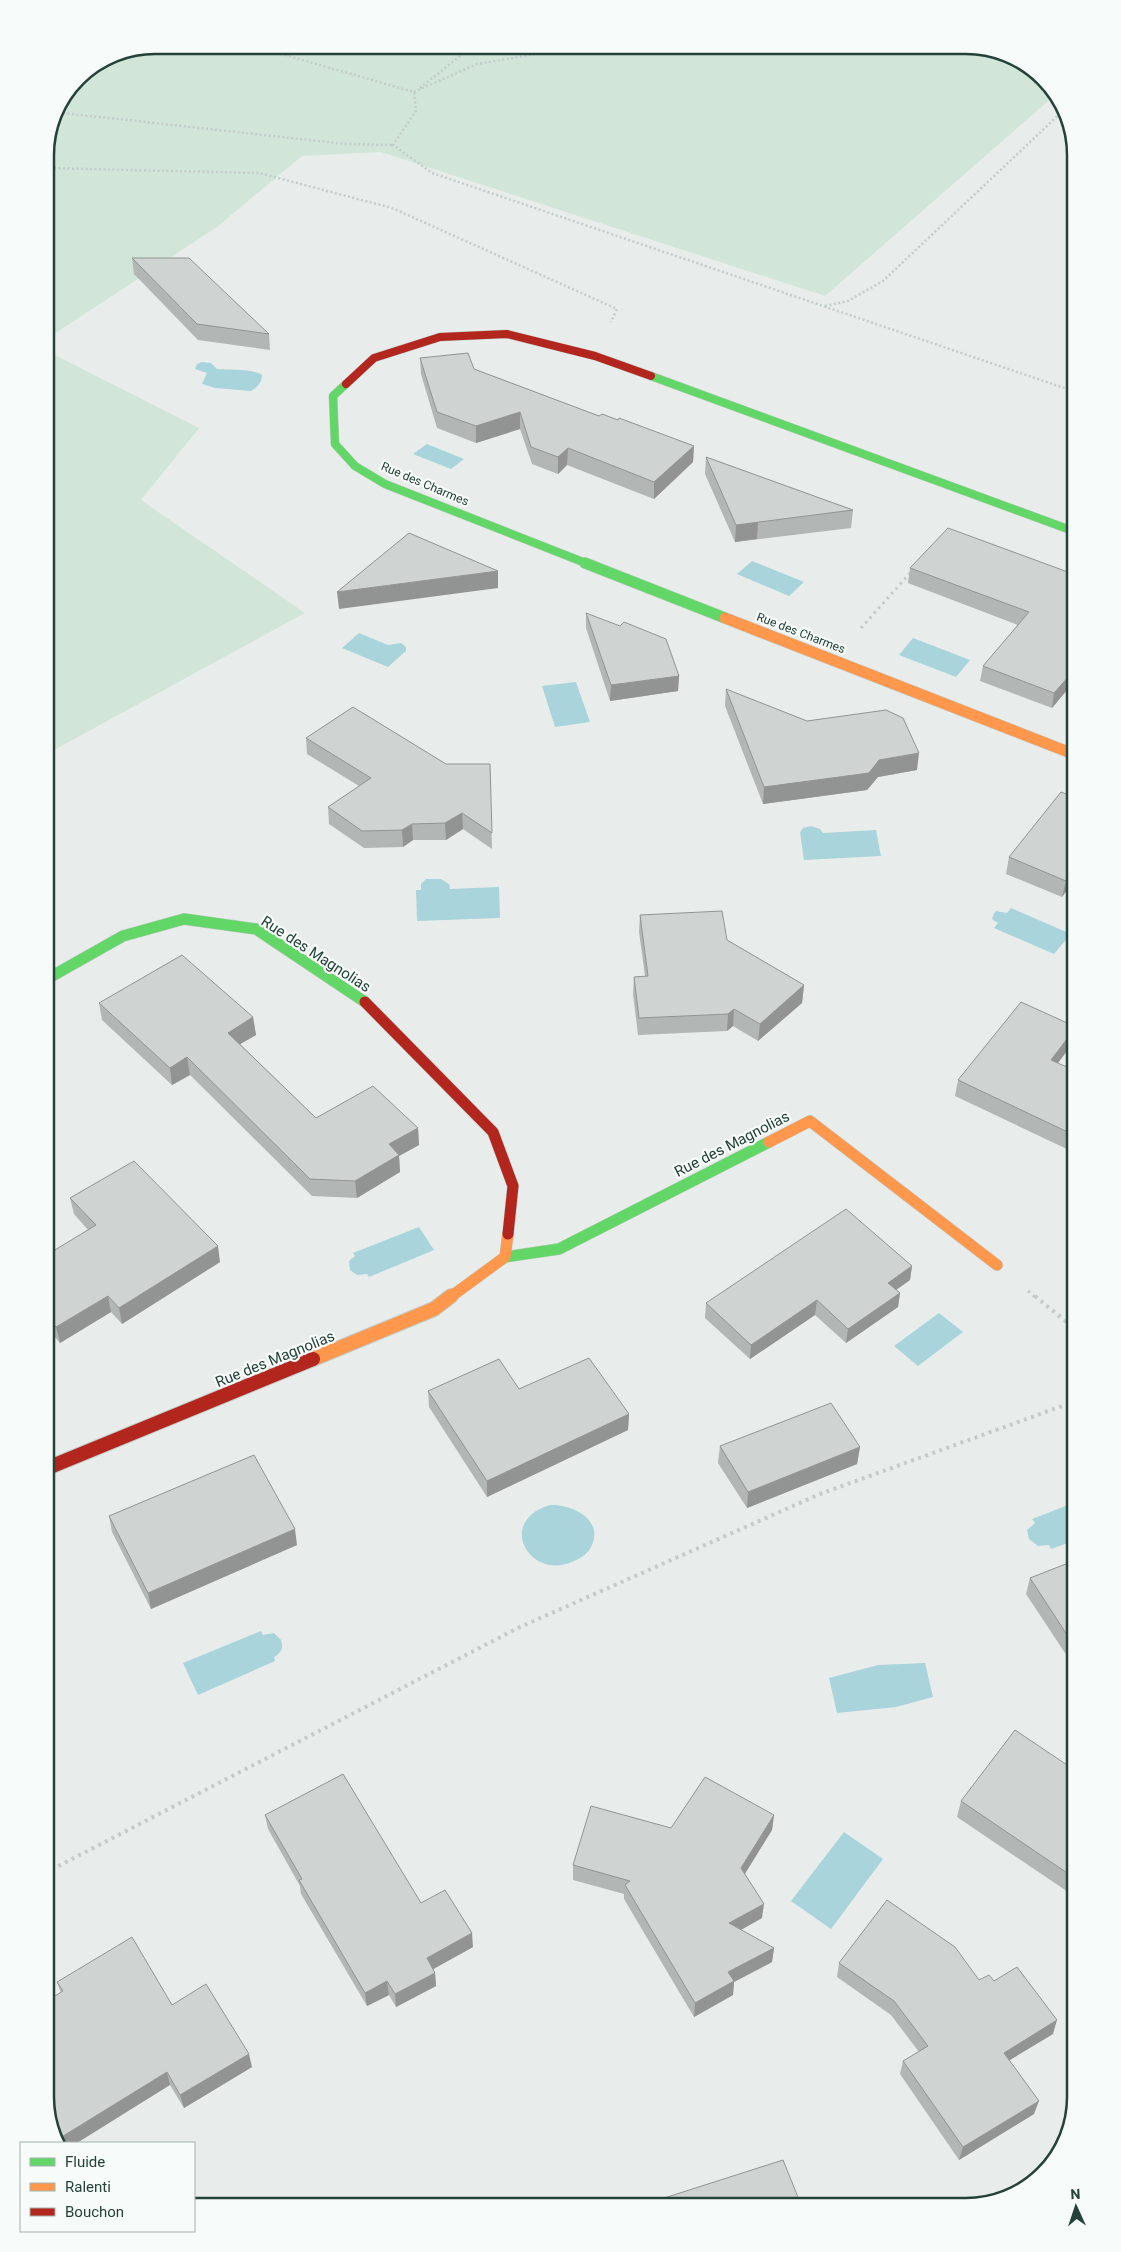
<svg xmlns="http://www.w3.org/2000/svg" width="1121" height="2252" viewBox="0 0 1121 2252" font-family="Roboto,sans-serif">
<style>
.green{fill:#d1e6d8}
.water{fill:#a9d4db}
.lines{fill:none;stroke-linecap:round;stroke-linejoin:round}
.fast-far1-casing{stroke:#c3cbc8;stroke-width:9}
.fast-casing{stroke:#c3cbc8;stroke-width:12}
.slow-far1-casing{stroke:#c3cbc8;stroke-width:12}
.slow-casing{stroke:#c3cbc8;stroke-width:16}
.jam-far2-casing{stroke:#c3cbc8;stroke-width:9}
.jam-far1-casing{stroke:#c3cbc8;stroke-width:12}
.jam-casing{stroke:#c3cbc8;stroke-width:16}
.path-far2{stroke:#c3ccca;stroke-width:2.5;stroke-dasharray:2 2.5;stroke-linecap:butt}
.path-far1{stroke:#c3ccca;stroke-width:3;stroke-dasharray:2.5 4;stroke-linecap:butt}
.path{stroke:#c3ccca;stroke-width:4;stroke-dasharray:3 4.5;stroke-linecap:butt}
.fast-far1{stroke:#63d668;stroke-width:8}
.fast{stroke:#63d668;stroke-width:11}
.slow-far1{stroke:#ff974d;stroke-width:11}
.slow{stroke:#ff974d;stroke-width:14}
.jam-far2{stroke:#b3261e;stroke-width:8}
.jam-far1{stroke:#b3261e;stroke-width:11}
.jam{stroke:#b3261e;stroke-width:14}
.wall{fill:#b2b6b5}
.shaded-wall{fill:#919493}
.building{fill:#cfd4d2;stroke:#919493}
.labels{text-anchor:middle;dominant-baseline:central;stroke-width:4.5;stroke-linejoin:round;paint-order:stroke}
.far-street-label{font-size:12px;fill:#24423a;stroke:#f7fbf9}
.street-label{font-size:15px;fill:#24423a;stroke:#f7fbf9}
.rim{fill:none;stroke:#24423a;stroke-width:2.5}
</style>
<rect width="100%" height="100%" fill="#e8edeb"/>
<path class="green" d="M155 45H973L1033 68 1054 96 825 296 381 152 302 156 217 227 45 340V148L53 113 77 77 113 53Z
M45 350 199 428 141 500 305 613 45 755Z"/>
<path class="water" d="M202 362 211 363 217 369C227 370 256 369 262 375 262 382 258 387 251 391L215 388 202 384 207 373 195 369 197 364Z
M427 444 464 459 451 469 413 454Z
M752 561 804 582 789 596 737 574Z
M359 633 388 645 401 643 406 647V651L388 667 342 648Z
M913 638 970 660 956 677 899 655Z
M576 682 590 722 555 727 542 686Z
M811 826 820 829 823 833 876 830 881 856 804 860 800 832 803 828Z
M426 879H441L449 884 450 889 499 887 500 918 417 921 416 890H421V884Z
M1011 908 1071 934 1054 954 994 928 998 923 992 919 994 913 996 911 1007 913Z
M419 1227 434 1250 369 1277 367 1274 357 1275 350 1270 349 1261 355 1256 353 1253Z
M939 1313 963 1332 918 1366 894 1346Z
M1076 1502V1540L1051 1549 1049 1545 1038 1546 1029 1539 1027 1530 1035 1523 1032 1519Z
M550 1505C574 1504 606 1521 590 1549 585 1556 579 1559 572 1562 529 1580 496 1521 550 1505Z
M261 1631 263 1635 274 1633 281 1640C284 1648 281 1653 274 1657L275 1661 198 1695 183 1663Z
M925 1663 933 1697 896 1707 837 1713 829 1678 878 1665Z
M844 1832 883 1859 831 1929 791 1901Z"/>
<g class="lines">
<g class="fast-far1-casing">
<path id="fast-far1" d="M651 376 1076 532
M346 384 333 396 335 444 355 466 385 484 588 564"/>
</g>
<g class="fast-casing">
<path id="fast" d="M585 563 725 618
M45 980 123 936 184 919 256 929 365 1002
M505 1257 559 1249 769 1142"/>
</g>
<g class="slow-far1-casing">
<path id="slow-far1" d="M725 618 1076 755
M769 1142 810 1121 997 1265
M449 1298 505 1257 508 1234"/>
</g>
<g class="slow-casing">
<path id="slow" d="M313 1359 434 1309 451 1296"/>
</g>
<g class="jam-far2-casing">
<path id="jam-far2" d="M346 384 374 358 440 337 507 334 595 356 651 376"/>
</g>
<g class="jam-far1-casing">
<path id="jam-far1" d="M365 1002 493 1132 513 1186 508 1234"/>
</g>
<g class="jam-casing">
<path id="jam" d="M45 1469 313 1359"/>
</g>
<path class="path-far2" d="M250 45 414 92 416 111 393 145 432 173 1076 392
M420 88 474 45
M414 92 477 64 589 45
M54 112 346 144 393 145
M45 168 259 173 392 208 617 309 611 322
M825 306 848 301 883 281 1065 109"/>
<path class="path-far1" d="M861 628 912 571
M1028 1291 1036 1298"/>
<path class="path" d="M1035 1296 1076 1330
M45 1873 518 1628 820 1494 1076 1401"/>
<use href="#fast-far1" class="fast-far1"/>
<use href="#fast" class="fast"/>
<use href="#slow-far1" class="slow-far1"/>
<use href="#slow" class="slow"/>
<use href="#jam-far2" class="jam-far2"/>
<use href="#jam-far1" class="jam-far1"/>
<use href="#jam" class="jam"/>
</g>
<path class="wall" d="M132 258 269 334 270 350 198 340 134 274Z
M420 358 474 369 599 416 694 446 693 462 654 499 567 465 558 474 532 464 520 429 476 443 437 428 421 374Z
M706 457 853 510 851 528 735 542 705 474Z
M910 568 1076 575V694L1067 690 1052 708 980 681 983 666 1018 625 908 583Z
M586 613 679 676 678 691 610 701 586 628Z
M726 689 917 770 878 777 867 790 763 804 725 706Z
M306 738 446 764H490L492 849 463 829 446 840H413L403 847 364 848 329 824 328 807 359 786 307 754Z
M1076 798V889L1070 886 1062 897 1006 874 1009 857Z
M640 915 727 940 804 985 802 1003 758 1041 733 1026 727 1031 638 1035 633 994 634 977 645 976 639 932Z
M99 1003 253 1017 256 1035 240 1044 316 1118 418 1128 419 1145 399 1156 400 1172 357 1198 312 1196 190 1075 172 1085 102 1020Z
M1073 1043 1058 1063 1076 1144 1071 1151 955 1096 958 1080Z
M70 1198 220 1262 122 1324 111 1312 60 1343 45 1326V1256L88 1230 74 1214Z
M912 1266 910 1280 896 1290 900 1293 898 1307 846 1343 815 1315 750 1359 705 1318 706 1303Z
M519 1389 629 1414 628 1430 487 1497 429 1407 428 1391Z
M720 1446 860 1447 857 1464 747 1508 718 1463Z
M109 1516 297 1545 151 1609 112 1532Z
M1076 1560V1657L1069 1659 1026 1594 1030 1578Z
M1076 1771V1887L1071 1894 957 1817 961 1801Z
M265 1815 473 1947 433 1969 435 1973 436 1986 396 2007 389 1995 367 2006 301 1894 300 1886 268 1829Z
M774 1815 772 1830 745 1874 762 1918 741 1930 774 1948 772 1962 734 1982 733 1995 694 2017 624 1899V1894L573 1880V1865L671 1828Z
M839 1963 979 1980 994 1981 1053 2034 1009 2060 1034 2114 959 2160 900 2074 903 2061 919 2052 891 2015 837 1977Z
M57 1982 172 2005 252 2067 184 2108 170 2085 61 1993Z"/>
<path class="shaded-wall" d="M520 412V429L476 443V426Z
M694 446 693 462 654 499V482Z
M568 448 567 465 558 474V457Z
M758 522 757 539 735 542 736 525Z
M498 571V588L339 609 337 592Z
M1070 675 1067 690 1052 708 1054 693Z
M679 676 678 691 610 701 611 685Z
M919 753 917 770 878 777 867 790 763 804 764 787 879 760Z
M462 813 463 829 446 840 445 823Z
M412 824 413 840 403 847 402 830Z
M1073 870 1070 886 1062 897 1066 881Z
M804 985 802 1003 758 1041 760 1024Z
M734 1009 733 1026 727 1031 728 1014Z
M253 1017 256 1035 230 1050 228 1033Z
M1076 1027 1073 1043 1048 1076 1051 1060Z
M187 1057 190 1075 172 1085 170 1068Z
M418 1128 419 1145 399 1156 400 1172 357 1198 355 1181 389 1144Z
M1076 1133V1144L1071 1151 1074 1135Z
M218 1246 220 1262 122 1324 119 1308Z
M912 1266 910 1280 886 1297 888 1283Z
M900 1293 898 1307 846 1343 848 1329Z
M108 1296 111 1312 60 1343 56 1327Z
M817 1300 815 1315 750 1359 751 1345Z
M629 1414 628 1430 487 1497V1481Z
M860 1447 857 1464 747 1508 748 1492Z
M295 1529 297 1545 151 1609 148 1593Z
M49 1624 53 1640 45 1645V1627Z
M1076 1643V1657L1069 1659 1073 1644Z
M774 1815 772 1830 739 1883 741 1868Z
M1076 1878V1887L1071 1894Z
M764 1904 762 1918 728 1937 729 1923Z
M472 1933 473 1947 428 1972 427 1958Z
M774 1948 772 1962 734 1982 733 1995 694 2017 695 2003 728 1972Z
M435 1973 436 1986 396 2007 395 1994Z
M387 1981 389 1995 367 2006 365 1993Z
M1057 2020 1053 2034 1000 2066 1004 2053Z
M249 2054 252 2067 184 2108 180 2095Z
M167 2072 170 2085 77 2143H57L55 2141Z
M1039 2101 1034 2114 959 2160 963 2147Z"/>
<path class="building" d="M132 258H189L269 334 197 324Z
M468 353 474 369 599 416 602 414 618 420 619 418 694 446 654 482 568 448 558 457 531 447 520 412 476 426 437 412 420 358Z
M706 457 853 510 736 525Z
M948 528 1076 575V677L1070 675 1054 693 983 666 1029 612 910 568Z
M409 533 498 571 337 592Z
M586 613 620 626 624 622 666 639 679 676 611 685Z
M726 689 807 721 886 710 903 718 919 753 879 760 869 773 764 787Z
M353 707 446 764H490L492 833 462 813 445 823 412 824 402 830 362 831 328 807 371 778 306 738Z
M1061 792 1076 798V871L1073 870 1066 881 1009 857Z
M722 911 727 940 804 985 760 1024 734 1009 728 1014 639 1018 634 977 648 976 640 915Z
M182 955 253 1017 228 1033 316 1118 373 1086 418 1128 389 1144 399 1155 355 1181 310 1179 187 1057 170 1068 99 1003Z
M1021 1002 1076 1027 1051 1060 1076 1071V1133L1074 1135 958 1080Z
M134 1161 218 1246 119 1308 108 1296 56 1327 45 1314V1256L96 1225 70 1198Z
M846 1209 912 1266 888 1283 900 1293 848 1329 817 1300 751 1345 706 1303Z
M589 1358 629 1414 487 1481 428 1391 499 1359 519 1389Z
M831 1403 860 1447 748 1492 720 1446Z
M254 1455 295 1529 148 1593 109 1516Z
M1076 1560V1643L1073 1644 1030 1578Z
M45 1620 49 1624 45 1627Z
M1015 1730 1076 1771V1879L961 1801Z
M343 1774 421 1903 445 1890 472 1933 427 1958 435 1973 395 1994 387 1981 365 1993 299 1880 302 1879 265 1815Z
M705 1777 774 1815 741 1868 764 1904 729 1923 774 1948 728 1972 734 1981 695 2003 625 1885 630 1881 573 1865 591 1806 671 1828Z
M887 1900 955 1947 979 1980 989 1975 994 1981 1017 1967 1057 2020 1004 2053 1039 2101 963 2147 903 2061 928 2046 894 2001 839 1963Z
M132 1937 172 2005 206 1984 249 2054 180 2095 167 2072 55 2141 53 2139 45 2097V2002L63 1991 57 1982Z
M783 2160 802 2207H636Z"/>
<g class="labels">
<g class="far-street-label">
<text transform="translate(425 484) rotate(23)">Rue des Charmes</text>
<text transform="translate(801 633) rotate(21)">Rue des Charmes</text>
</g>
<g class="street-label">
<text transform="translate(316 954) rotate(33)">Rue des Magnolias</text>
<text transform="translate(732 1144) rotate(-27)">Rue des Magnolias</text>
<text transform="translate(275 1359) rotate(-22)">Rue des Magnolias</text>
</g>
</g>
<path d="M0 0H1121V2252H0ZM155 54H966A101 101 0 0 1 1067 155V2097A101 101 0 0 1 966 2198H155A101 101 0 0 1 54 2097V155A101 101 0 0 1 155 54Z" fill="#f7fbf9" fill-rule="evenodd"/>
<path class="rim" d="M155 54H966A101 101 0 0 1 1067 155V2097A101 101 0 0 1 966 2198H155A101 101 0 0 1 54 2097V155A101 101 0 0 1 155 54Z"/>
<rect x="20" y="2142" width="175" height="90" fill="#f7fbf9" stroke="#a3b1ad"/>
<rect x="30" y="2158" width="25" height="8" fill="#63d668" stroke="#a3b1ad"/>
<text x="65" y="2167" font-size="15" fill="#24423a">Fluide</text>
<rect x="30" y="2183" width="25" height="8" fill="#ff974d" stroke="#a3b1ad"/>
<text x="65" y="2192" font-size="15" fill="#24423a">Ralenti</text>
<rect x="30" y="2208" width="25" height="8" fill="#b3261e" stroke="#a3b1ad"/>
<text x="65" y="2217" font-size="15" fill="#24423a">Bouchon</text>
<g transform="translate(1076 2207) rotate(357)" stroke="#f7fbf9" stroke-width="4" paint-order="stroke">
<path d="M0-4L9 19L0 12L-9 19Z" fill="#24423a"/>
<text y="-8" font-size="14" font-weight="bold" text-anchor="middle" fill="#24423a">N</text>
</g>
</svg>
